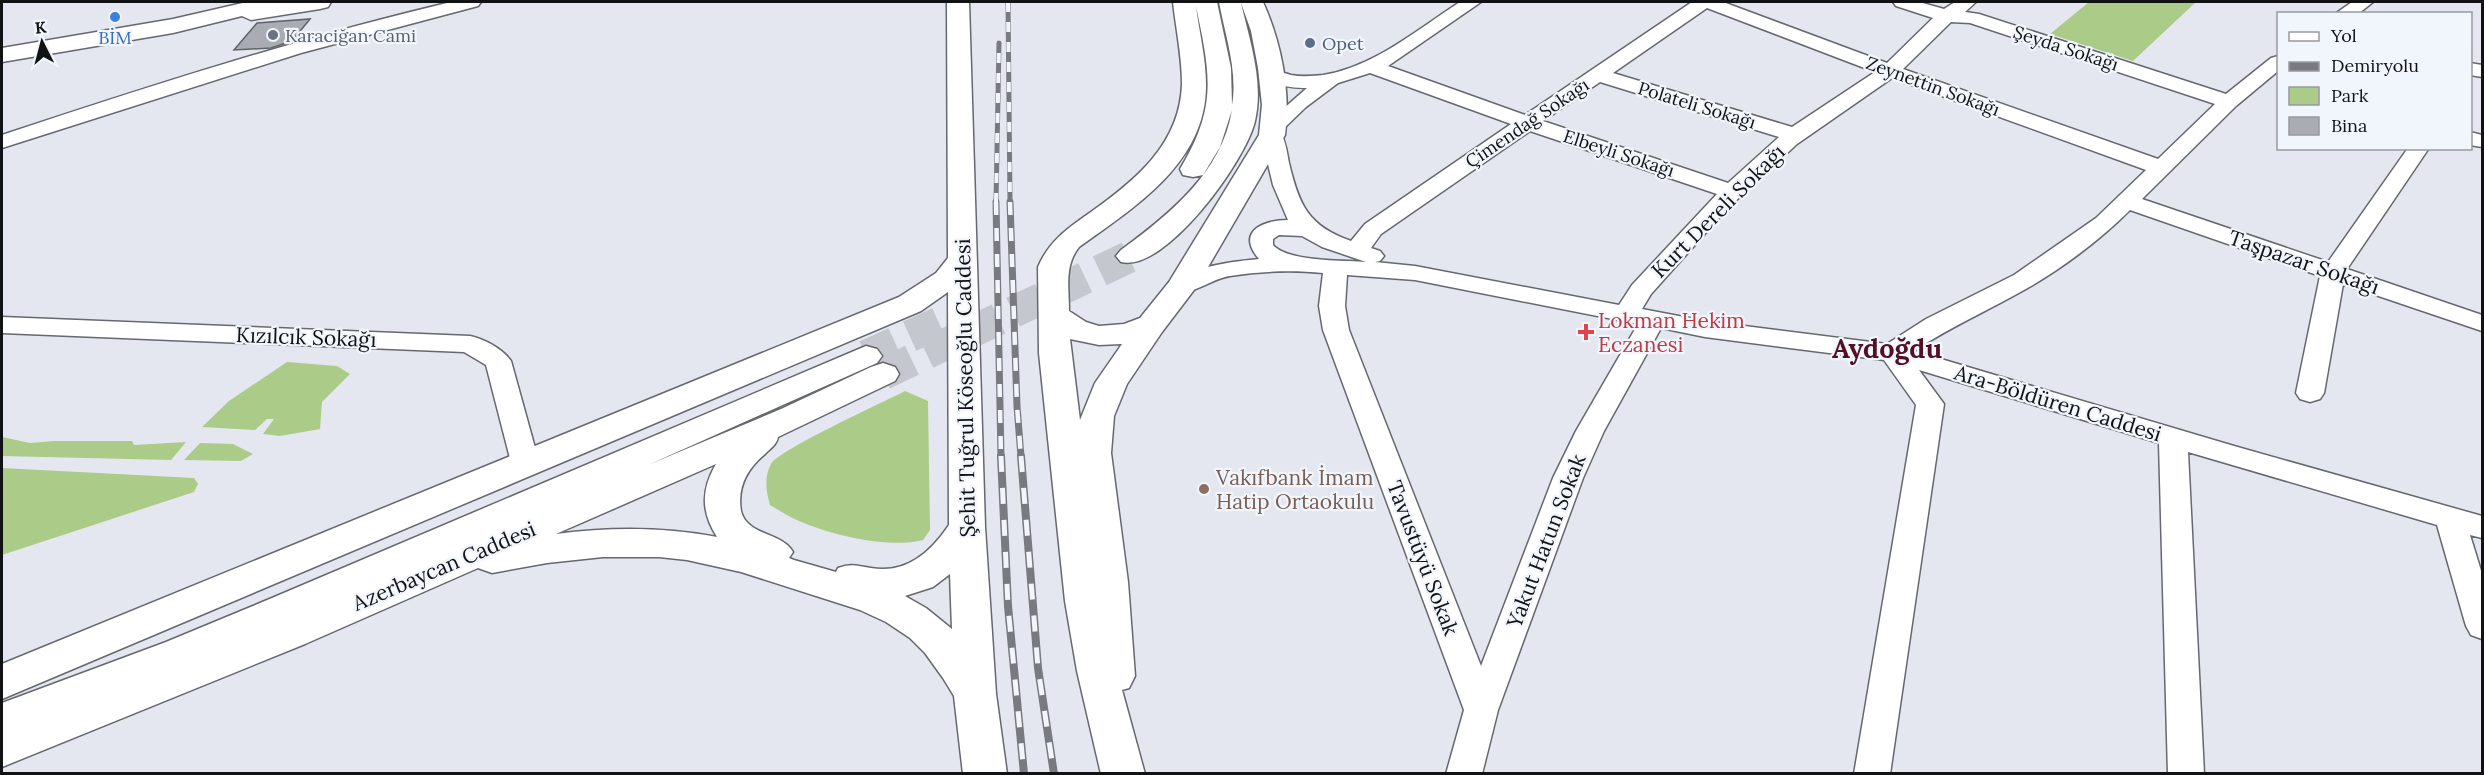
<svg xmlns="http://www.w3.org/2000/svg" width="2484" height="775" viewBox="0 0 2484 775" font-family="Lora,serif">
<style>
.green{fill:#ac8}
.building{fill:#a9acb3;stroke:#616369;stroke-width:1.5}
.lines{fill:none;stroke-linecap:round;stroke-linejoin:round}
.major-tunnel{stroke:#c4c7ce;stroke-width:32;stroke-dasharray:32 16;stroke-linecap:butt}
.minor-casing{stroke:#65686e;stroke-width:3}
.major-casing{stroke:#65686e;stroke-width:3}
.minor{fill:#fff;fill-rule:evenodd}
.major{fill:#fff;fill-rule:evenodd}
.rail-far2-casing{stroke:#787a7f;stroke-width:5}
.rail-far1-casing{stroke:#787a7f;stroke-width:7}
.rail-casing{stroke:#787a7f;stroke-width:8}
.rail-far2{stroke:#f1f5fc;stroke-width:4;stroke-dasharray:10;stroke-linecap:butt}
.rail-far1{stroke:#f1f5fc;stroke-width:4.5;stroke-dasharray:13;stroke-linecap:butt}
.rail{stroke:#f1f5fc;stroke-width:5;stroke-dasharray:16;stroke-linecap:butt}
.shop-dot{fill:#3f7fe0;stroke:#f1f5fc;stroke-width:2}
.worship-dot{fill:#6b7280;stroke:#f1f5fc;stroke-width:2}
.service-dot{fill:#5c6f8a;stroke:#f1f5fc;stroke-width:2}
.health-dot{fill:#e0444e;stroke:#f1f5fc;stroke-width:2}
.education-dot{fill:#8d6e63;stroke:#f1f5fc;stroke-width:2}
.labels{text-anchor:middle;dominant-baseline:central;stroke-width:4.5;stroke-linejoin:round;paint-order:stroke}
.far-worship-label{font-size:18px;fill:#5b616d;stroke:#f1f5fc;text-anchor:start}
.far-shop-label{font-size:18px;fill:#366cbe;stroke:#f1f5fc}
.far-service-label{font-size:18px;fill:#4e5e75;stroke:#f1f5fc;text-anchor:start}
.far-street-label{font-size:18px;fill:#111214;stroke:#f1f5fc}
.street-label{font-size:21px;fill:#111214;stroke:#f1f5fc}
.health-label{font-size:21px;fill:#be3a42;stroke:#f1f5fc;text-anchor:start}
.education-label{font-size:21px;fill:#785e54;stroke:#f1f5fc;text-anchor:start}
.district-label{font-size:27px;font-weight:bold;fill:#530f26;stroke:#f1f5fc}
</style>
<rect width="100%" height="100%" fill="#e4e7ef"/>
<path class="green" d="M2089 2H2196L2133 61 2050 34Z
M287 362 337 366 350 374 322 402 320 429 280 436 263 434 274 419H267L255 430 202 427 229 401Z
M905 391 928 401 930 530 923 540C889 549 831 535 799 521 789 517 779 510 770 505 766 491 764 477 771 464 780 449 882 403 905 391Z
M2 437 30 443 54 441H132L134 445 186 442 171 460 2 456Z
M200 443 233 444 253 454 241 461 184 460Z
M2 468 194 478 198 484 194 492 2 555Z"/>
<path class="building" d="M310 19 292 41 271 48 234 50 257 23Z"/>
<g class="lines">
<path class="major-tunnel" d="M866 356 965 311
M883 374 1131 256"/>
<g class="minor-casing">
<path id="minor" d="M451 2H481L478 6 301 53 2 148V135C150 86 299 38 451 2Z
M1460 2H1481L1388 66 1525 115 1692 2H1723L1887 63 1933 18 1896 6 1893 2H1919L1944 9 1955 2H1976L1965 12 1979 14 2226 94 2271 58 2278 56V71L2236 106 2142 199 2328 262 2408 148H2429L2347 269 2482 315V331L2343 284 2324 393 2320 399 2310 402 2300 399 2296 393 2320 276 2130 210C2102 238 2065 266 2031 286 1992 309 1951 326 1914 351L2234 446 2482 516V538L2470 535 2482 574V639L2471 635 2466 626 2437 525 2188 452 2204 774H2168L2159 443 1919 370 1944 404 1890 774H1854L1916 405 1884 360 1705 337 1661 328 1604 431 1583 478 1498 710 1482 774H1446L1464 710 1323 330 1319 306 1323 273C1293 270 1261 271 1230 276 1210 279 1194 296 1173 291L1170 286C1183 267 1237 261 1259 259 1236 232 1262 220 1288 220L1273 185 1261 135 1266 130 1263 127 1267 123 1307 88C1294 88 1270 86 1262 75L1265 71C1275 68 1282 73 1291 75 1302 77 1313 76 1323 75 1374 67 1418 29 1460 2ZM1707 8 1875 72 1792 127 1613 73ZM1951 22 1970 23 2215 104 2158 159 1903 69ZM1370 73 1511 124 1365 224 1351 241C1308 226 1299 205 1289 163 1287 153 1286 141 1280 132L1306 107 1338 83ZM1892 78 2146 170 2096 218 2014 275 1926 319 1887 344 1705 321 1642 309 1651 294 1729 207 1797 144ZM1600 82 1779 137 1728 183 1543 121ZM1530 131 1717 194 1632 285 1619 305 1415 266 1375 262 1380 261 1384 256 1380 251 1371 248 1381 234ZM1279 235 1302 236 1322 247 1366 262C1342 260 1288 262 1273 245V239ZM1347 275 1415 280 1638 324 1576 431 1553 478 1481 666 1349 330 1345 306Z
M2352 2H2373L2358 14H2335Z
M2470 63 2482 65V77L2470 75Z
M2470 132 2482 135V147L2470 145Z
M2 317 470 336C484 339 503 349 511 361L540 466 536 473 526 476 516 473 512 466 486 365 464 352 2 333Z"/>
</g>
<g class="major-casing">
<path id="major" d="M247 2H331L328 7 320 9 251 20 242 16 173 33 2 62V48L173 19Z
M947 2H969L985 527 996 694 1007 774H963L954 696 943 678 925 653 910 638 886 622 860 610 741 572 687 560 659 557H603L547 563 492 573 478 568 305 644 2 767V703L166 642 272 598 866 346 877 349 882 356 877 363 648 465 781 409 871 367 883 363 895 367 899 374 895 381 778 437C777 444 771 448 765 454 747 469 737 487 741 511 747 536 782 532 793 552L789 558 794 560 836 572 838 568C853 563 856 566 871 568 906 574 930 553 949 525L948 292 921 311 2 699V664L899 297 936 273 948 258ZM716 464C701 490 701 512 717 537 664 527 610 527 556 534ZM950 574 952 629 926 608 905 596 933 587Z
M1173 2H1217L1231 68 1232 105C1238 71 1225 35 1219 2H1263C1281 42 1291 91 1285 135L1197 286 1162 332 1127 384 1114 416 1111 453 1128 582 1135 676 1129 688 1122 690 1145 774H1101L1077 671 1065 601 1039 353 1038 267C1049 241 1068 228 1091 212 1136 180 1180 144 1182 84 1182 57 1176 29 1173 2ZM1241 3 1251 31 1258 68 1262 105 1259 135 1169 282 1140 318 1124 324 1099 326 1086 322 1069 311C1069 288 1064 266 1079 247 1136 206 1207 162 1206 84 1206 58 1199 31 1196 6 1210 74 1218 106 1180 169L1183 175 1193 177 1203 175 1220 147 1232 110C1222 172 1169 215 1121 250L1116 256 1121 262C1165 273 1246 161 1255 121 1264 82 1250 42 1241 3ZM1070 339 1099 345 1122 344 1095 383 1080 420Z"/>
</g>
<use href="#minor" class="minor"/>
<use href="#major" class="major"/>
<g class="rail-far2-casing">
<path id="rail-far2" d="M1008 2 1010 203
M996 203 999 43"/>
</g>
<g class="rail-far1-casing">
<path id="rail-far1" d="M996 202 1001 457
M1010 202 1017 406 1021 457"/>
</g>
<g class="rail-casing">
<path id="rail" d="M1001 456 1008 606 1024 774
M1021 456 1038 668 1054 774"/>
</g>
<use href="#rail-far2" class="rail-far2"/>
<use href="#rail-far1" class="rail-far1"/>
<use href="#rail" class="rail"/>
</g>
<circle class="shop-dot" cx="115" cy="17" r="6"/>
<circle class="worship-dot" cx="273" cy="35" r="6"/>
<circle class="service-dot" cx="1310" cy="43" r="6"/>
<path class="health-dot" d="M1583 323h6v6h6v6h-6v6h-6v-6h-6v-6h6z"/>
<circle class="education-dot" cx="1204" cy="489" r="6"/>
<g class="labels">
<g class="far-worship-label">
<text x="285" y="35">Karaciğan Cami</text>
</g>
<g class="far-shop-label">
<text x="115" y="37">BİM</text>
</g>
<g class="far-service-label">
<text x="1322" y="43">Opet</text>
</g>
<g class="far-street-label">
<text transform="translate(2066 48) rotate(18)">Şeyda Sokağı</text>
<text transform="translate(1933 86) rotate(20)">Zeynettin Sokağı</text>
<text transform="translate(1697 105) rotate(17)">Polateli Sokağı</text>
<text transform="translate(1527 123) rotate(-34)">Çimendağ Sokağı</text>
<text transform="translate(1619 153) rotate(18)">Elbeyli Sokağı</text>
</g>
<g class="street-label">
<text transform="translate(1718 211) rotate(-45)">Kurt Dereli Sokağı</text>
<text transform="translate(2304 262) rotate(19)">Taşpazar Sokağı</text>
<text transform="translate(306 337) rotate(2)">Kızılcık Sokağı</text>
<text transform="translate(965 388) rotate(-91)">Şehit Tuğrul Köseoğlu Caddesi</text>
<text transform="translate(2058 403) rotate(17)">Ara-Böldüren Caddesi</text>
<text transform="translate(1546 541) rotate(-69)">Yakut Hatun Sokak</text>
<text transform="translate(1423 558) rotate(69)">Tavustüyü Sokak</text>
<text transform="translate(444 566) rotate(-23)">Azerbaycan Caddesi</text>
</g>
<g class="health-label">
<text x="1598" y="320">Lokman Hekim<tspan x="1598" dy="24">Eczanesi</tspan></text>
</g>
<g class="education-label">
<text x="1216" y="477">Vakıfbank İmam<tspan x="1216" dy="24">Hatip Ortaokulu</tspan></text>
</g>
<g class="district-label">
<text x="1887" y="348">Aydoğdu</text>
</g>
</g>
<rect width="2484" height="775" fill="none" stroke="#111214" stroke-width="6"/>
<rect x="2277" y="12" width="195" height="138" fill="#f1f5fc" stroke="#979a9f" stroke-width="1.5"/>
<rect x="2289" y="32" width="30" height="9" fill="#ffffff" stroke="#979a9f" stroke-width="1.5"/>
<text x="2331" y="42" font-size="18" fill="#111214">Yol</text>
<rect x="2289" y="62" width="30" height="9" fill="#787a7f" stroke="#979a9f" stroke-width="1.5"/>
<text x="2331" y="72" font-size="18" fill="#111214">Demiryolu</text>
<rect x="2289" y="87" width="30" height="18" fill="#aacc88" stroke="#979a9f" stroke-width="1.5"/>
<text x="2331" y="102" font-size="18" fill="#111214">Park</text>
<rect x="2289" y="117" width="30" height="18" fill="#a9acb3" stroke="#979a9f" stroke-width="1.5"/>
<text x="2331" y="132" font-size="18" fill="#111214">Bina</text>
<g transform="translate(42 42) rotate(354)" stroke="#f1f5fc" stroke-width="4.5" paint-order="stroke">
<path d="M0-4.5L10 22L0 15L-10 22Z" fill="#111214"/>
<text y="-9" font-size="16" font-weight="bold" text-anchor="middle" fill="#111214">K</text>
</g>
</svg>
